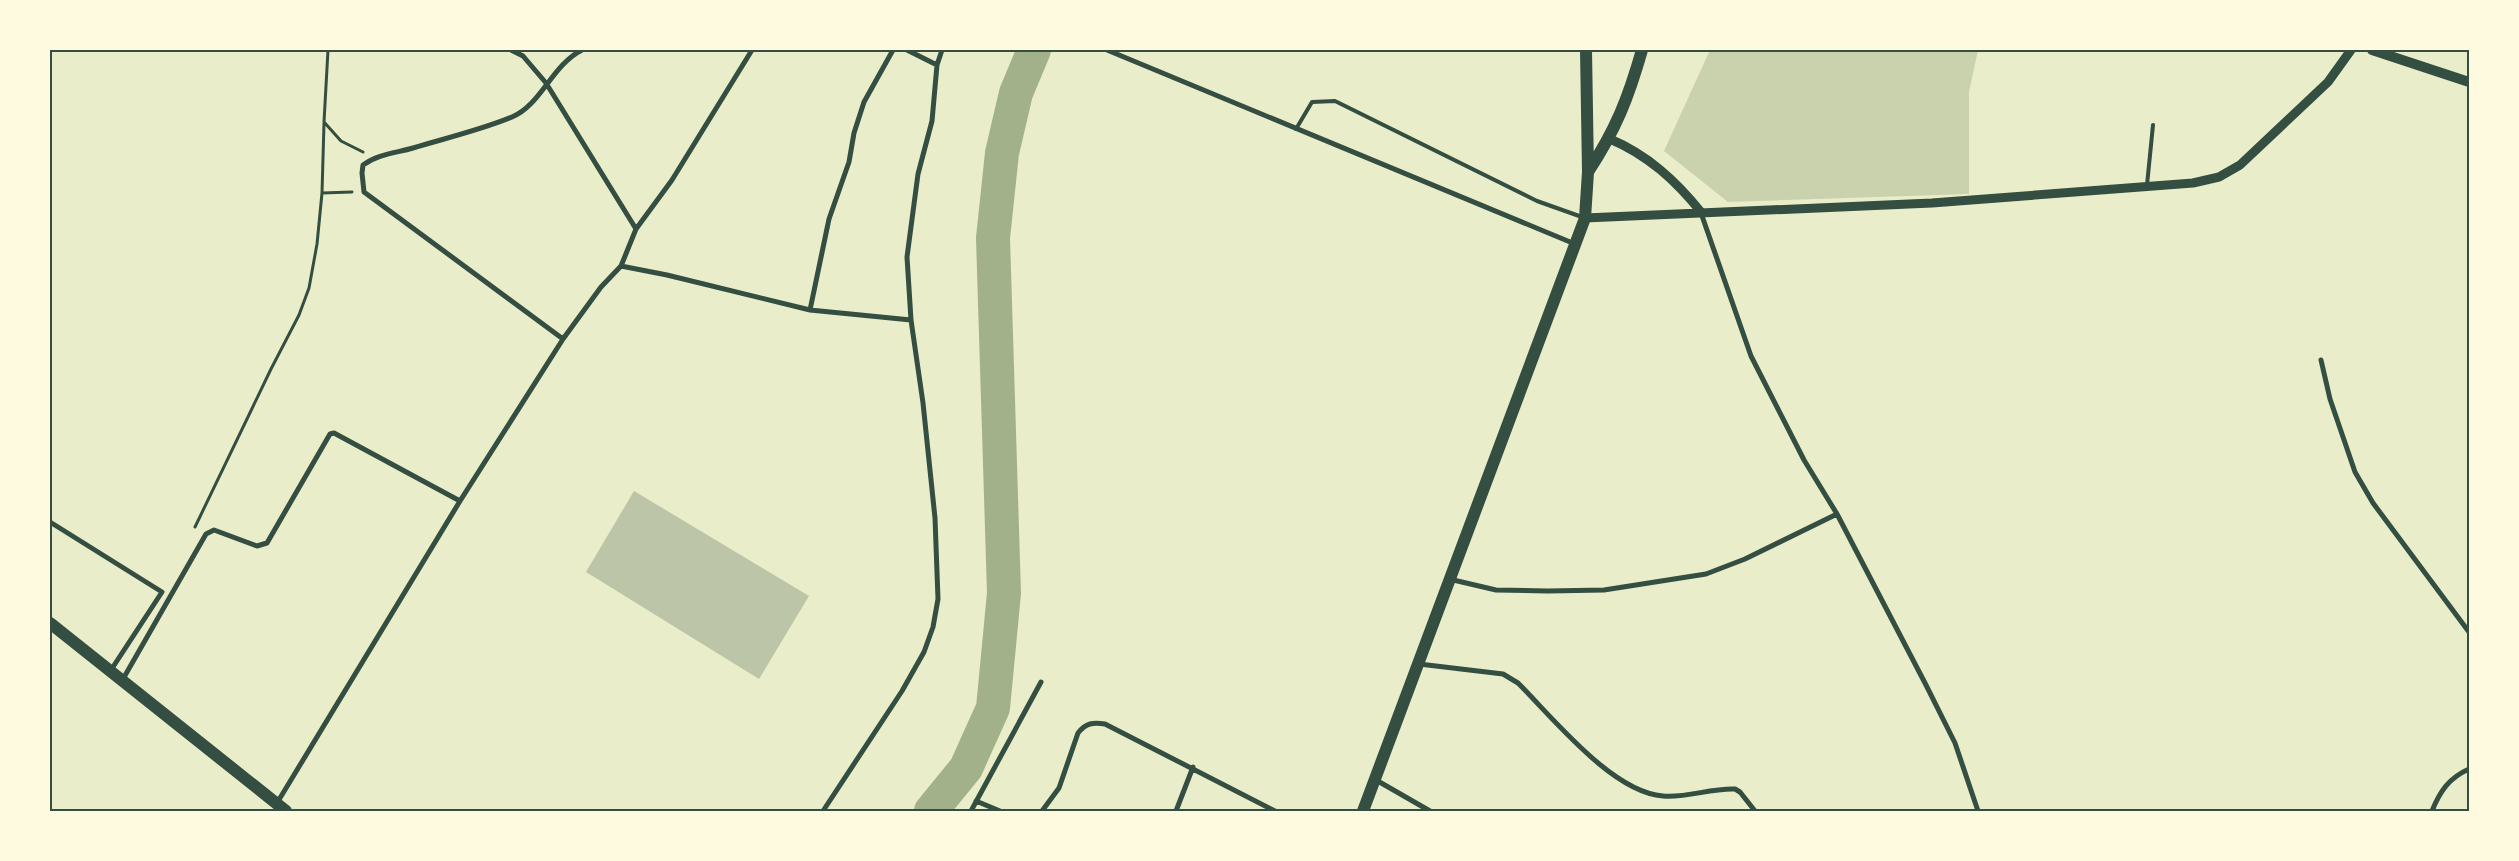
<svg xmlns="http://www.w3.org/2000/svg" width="2519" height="861" viewBox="0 0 2519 861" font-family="Raleway,sans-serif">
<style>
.green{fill:#cad2ad}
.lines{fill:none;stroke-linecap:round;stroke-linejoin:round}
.river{stroke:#a3b18a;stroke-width:34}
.building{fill:#bcc5a7}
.path{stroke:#344e41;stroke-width:3}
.service{stroke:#344e41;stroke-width:4}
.minor{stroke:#344e41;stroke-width:5}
.tertiary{stroke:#344e41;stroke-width:9}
.secondary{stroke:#344e41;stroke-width:10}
.primary{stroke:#344e41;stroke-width:12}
.neatline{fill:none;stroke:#344e41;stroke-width:2}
</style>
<rect width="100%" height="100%" fill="#e9edc9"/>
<path class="green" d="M1710 50H1978L1969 92V194L1728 202 1664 151Z"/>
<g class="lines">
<path class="river" d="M931 811 966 768 993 708 1004 593 993 238 1002 153 1016 93 1034 50"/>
</g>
<path class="building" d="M634 491 809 596 759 679 586 572Z"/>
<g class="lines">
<path class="path" d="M328 50 324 122 341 141 363 152
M322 193 324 123
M195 527 271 369 299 315 309 288 317 244 322 193 352 192"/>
<path class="service" d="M1296 129 1312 102 1335 101 1537 201 1582 217
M2147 185 2153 125"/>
<path class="minor" d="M511 50 523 56 546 83 636 229
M907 50 937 65
M1107 50 1575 244
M1701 213 1751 356 1804 460 1837 514 1926 685 1955 743 1978 811
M621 266 667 275 810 310 911 320
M810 310 829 219 849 162 854 133 864 102 893 50
M563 339 364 192 362 173 363 165C378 154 396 153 413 148 446 138 481 130 512 117 541 105 552 65 582 50
M2321 360 2330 399 2355 472 2373 503 2469 632
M50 522 162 592 111 670
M1449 579 1496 590 1548 591 1604 590 1706 574 1745 559 1837 514
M1419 664 1503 674 1518 683C1553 718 1612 792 1663 796 1688 798 1710 788 1735 789L1740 792 1755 811
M123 679 206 534 214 530 257 546 267 543 330 434 334 433 460 501
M1376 780 1430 811
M976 801 1000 811
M277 803 460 501 563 339 601 287 621 266 636 229 672 180 752 50
M823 811 902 691 924 652 933 627 938 599 935 518 923 403 911 320 907 257 918 174 932 121 937 65 942 50
M971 811 1041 682
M1042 811 1059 788 1078 733C1086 723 1093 722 1105 724L1275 811
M1176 811 1193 767
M2432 811C2440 791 2449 778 2469 769"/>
<path class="tertiary" d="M1610 139C1648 155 1676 181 1701 212
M1585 218 1932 203 2193 183 2219 177 2240 165 2328 82 2351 50"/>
<path class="secondary" d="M2372 50 2469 82"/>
<path class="primary" d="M1588 172C1616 129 1628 99 1642 50
M50 623 286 811
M1363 811 1585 218 1588 172 1586 50"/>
</g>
<rect width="2519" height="861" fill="none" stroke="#fefae0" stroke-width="102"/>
<rect x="51" y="51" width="2417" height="759" class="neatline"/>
</svg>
